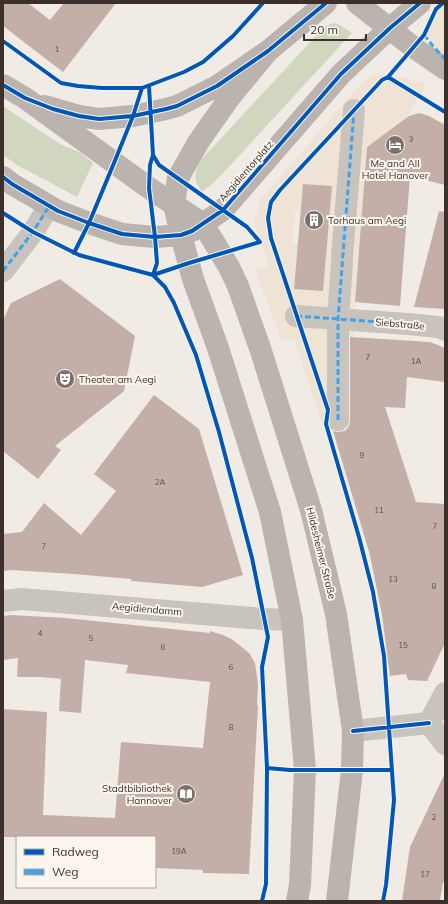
<svg xmlns="http://www.w3.org/2000/svg" width="448" height="904" viewBox="0 0 448 904" font-family="Mulish,sans-serif">
<style>
.green{fill:#d1d6bf}
.plaza{fill:#eee3d5;fill-rule:evenodd}
.building{fill:#c3afa7}
.lines{fill:none;stroke-linecap:round;stroke-linejoin:round}
.street{stroke:#c9c3be;stroke-width:22}
.secondary{stroke:#bab3ae;stroke-width:22}
.quiet{stroke:#3fa3eb;stroke-width:3;stroke-dasharray:6 3;stroke-linecap:butt}
.cycleway-casing{stroke:#fbf5ee;stroke-width:6}
.cycleway{stroke:#0057b8;stroke-width:4}
.labels{text-anchor:middle;dominant-baseline:central;stroke-width:4;stroke-linejoin:round;paint-order:stroke}
.number-label{font-size:8px;fill:#5d504a}
.poi-label{font-size:10px;fill:#3b302b;stroke:#fbf5ee;text-anchor:start}
.street-label{font-size:10px;fill:#3b302b;stroke:#fbf5ee}
</style>
<rect width="100%" height="100%" fill="#f0ebe5"/>
<path class="green" d="M333 23 338 24 352 33 224 172 211 185 202 191C192 180 195 172 201 160L325 26Z
M3 106 60 144 81 153 93 163 77 197 17 165 3 155Z"/>
<path class="plaza" d="M443 3H445V60L424 35 436 9Z
M383 72 388 77H404L426 84 407 117 366 148 367 150 355 302 354 337H349L346 405 330 422 322 424 294 340 282 342 255 270 269 266 254 223 260 200 365 79 374 74ZM296 209 316 212 307 246 292 244Z"/>
<path class="building" d="M3 3H28L50 20 64 3H116L63 72 3 26Z
M419 113 429 116 445 125V185L410 176 400 306 355 302 367 147 409 116Z
M303 184 332 186 323 291 294 289Z
M439 211 445 212V309L414 307Z
M60 279 135 336 124 391 55 446 61 450 38 479 3 451V320L11 303Z
M350 337 430 342 445 348V382L407 377 405 408 385 407 416 502 445 504V643L427 681 408 680 406 674 390 676 382 615 370 555 333 431 338 432 345 431 349 426 350 420Z
M154 395 199 429 243 575 202 587 131 581V579L74 574 12 570 3 571V534L22 532 44 503 81 535 116 491 94 474Z
M11 615 66 618 210 633V631L223 635 233 640 249 653 255 663 258 684 257 705H258L249 874 203 873V870L155 868V837H3V709L47 712 43 815 115 818 121 742 203 748 210 682 126 673 128 665 85 660 81 713 59 711 61 679 42 677H17L18 658 3 660V616Z
M445 773V882H443L440 901H402L410 847Z"/>
<g class="lines">
<path class="street" d="M342 256 354 110
M3 271 33 232 49 206
M296 316 408 324 438 327 445 330
M338 420V319L342 263
M3 601 22 599 264 619 292 620
M429 723 445 693
M429 723 445 744
M353 731 429 723"/>
<path class="secondary" d="M357 3 413 47 445 69
M268 51 230 97 199 141 178 178 174 204 181 235 193 279 218 348 270 512 292 620 305 769 300 885 297 901
M3 85 25 98 149 188 203 224 229 267 238 286 261 351 311 510 336 614 353 731 352 770 337 901
M45 106 79 116 99 119 133 116 166 109 177 106 217 86 268 51 326 3
M3 177 12 184 58 211 89 223 122 234 155 237 181 235 192 231 223 210 341 74 390 28 420 3"/>
<path class="quiet" d="M424 35 432 45 445 59
M3 271 33 232 49 206
M296 316 408 324
M338 420V319L354 111"/>
<g class="cycleway-casing">
<path id="cycleway" d="M3 41 61 83 78 86 102 88H142L184 72 203 62 233 36 263 3
M388 77 445 112
M3 85 25 98 53 109 79 116 99 119 133 116 166 109 177 106 217 86 268 51 326 3
M149 86 153 155 150 165 149 188 155 237 157 263 153 275
M3 177 12 184 58 211 89 223 122 234 155 237 181 235 192 231 223 210 341 74 390 28 420 3
M3 213 33 232 79 255 153 275 165 287 174 303 196 355 219 432 252 558 268 637 262 667 267 768 266 884 262 901
M74 253 89 223 114 163 133 116 142 88
M153 275 189 263 260 242 247 227 159 165 153 155
M353 731 429 723
M267 768 290 770H392
M383 901 386 885 394 800 384 656 373 592 359 537 326 424 328 410 271 238 268 218 271 202 280 190 382 80 388 77 424 35 436 9 443 3"/>
</g>
<use href="#cycleway" class="cycleway"/>
</g>
<defs>
<g id="hotel-disc" transform="scale(1)"><circle r="9.5" fill="#7a716c" stroke="#fbf5ee"/><path d="M-6-4.5h1.5V1H6V5H4.5V3h-9V5H-6ZM-4 0a1.8 1.8 0 1 1 3.6 0ZM.5 0V-2.5h3Q6-2.5 6 0Z" fill="#fff"/></g>
<g id="building-disc" transform="scale(1)"><circle r="9.5" fill="#7a716c" stroke="#fbf5ee"/><path d="M-4-6H4V6H1V3H-1V6H-4ZM-2.5-4.3h1.7v1.8h-1.7ZM.8-4.3h1.7v1.8H.8ZM-2.5-1h1.7V.8h-1.7ZM.8-1h1.7V.8H.8Z" fill="#fff"/></g>
<g id="theatre-disc" transform="scale(1)"><circle r="9.5" fill="#7a716c" stroke="#fbf5ee"/><path d="M-5-5.5Q0-4 5-5.5V0Q5 5 0 6Q-5 5-5 0ZM-3.3-2.5H-1v1.5H-3.3ZM1-2.5H3.3v1.5H1ZM-2.8 1Q0 5.5 2.8 1Z" fill="#fff"/></g>
<g id="library-disc" transform="scale(1)"><circle r="9.5" fill="#7a716c" stroke="#fbf5ee"/><path d="M-6-4Q-3-5.5-.7-3.5V5Q-3 3-6 4ZM6-4Q3-5.5 .7-3.5V5Q3 3 6 4Z" fill="#fff"/></g>
</defs>
<g fill-rule="evenodd">
<use href="#hotel-disc" x="395" y="145"/>
<use href="#building-disc" x="314" y="220"/>
<use href="#theatre-disc" x="65" y="379"/>
<use href="#library-disc" x="186" y="794"/>
</g>
<g class="labels">
<g class="number-label">
<text x="57" y="49">1</text>
<text x="411" y="139">3</text>
<text x="368" y="357">7</text>
<text x="416" y="361">1A</text>
<text x="362" y="455">9</text>
<text x="160" y="482">2A</text>
<text x="379" y="510">11</text>
<text x="435" y="526">7</text>
<text x="44" y="546">7</text>
<text x="393" y="579">13</text>
<text x="434" y="586">8</text>
<text x="40" y="633">4</text>
<text x="91" y="638">5</text>
<text x="403" y="645">15</text>
<text x="163" y="647">6</text>
<text x="231" y="667">6</text>
<text x="231" y="727">8</text>
<text x="434" y="817">2</text>
<text x="179" y="851">19A</text>
<text x="425" y="874">17</text>
</g>
<g class="poi-label">
<text x="395" y="163" text-anchor="middle">Me and All<tspan x="395" dy="12">Hotel Hanover</tspan></text>
<text x="328" y="220">Torhaus am Aegi</text>
<text x="79" y="379">Theater am Aegi</text>
<text x="172" y="788" text-anchor="end">Stadtbibliothek<tspan x="172" dy="12">Hannover</tspan></text>
</g>
<g class="street-label">
<text transform="translate(246 171) rotate(-49)">Aegidientorplatz</text>
<text transform="translate(400 324) rotate(5)">Siebstraße</text>
<text transform="translate(321 553) rotate(76)">Hildesheimer Straße</text>
<text transform="translate(147 609) rotate(5)">Aegidiendamm</text>
</g>
</g>
<rect width="448" height="904" fill="none" stroke="#3b302b" stroke-width="8"/>
<rect x="16" y="836" width="140" height="52" fill="#fbf5ee" stroke="#aea6a0"/>
<rect x="24" y="849" width="20" height="6" fill="#0057b8" stroke="#aea6a0"/>
<text x="52" y="856" font-size="12" fill="#3b302b">Radweg</text>
<rect x="24" y="869" width="20" height="6" fill="#3fa3eb" stroke="#aea6a0"/>
<text x="52" y="876" font-size="12" fill="#3b302b">Weg</text>
<path d="M304 34v6h62v-6" fill="none" stroke="#3b302b" stroke-width="2"/>
<text x="310" y="34" font-size="12" fill="#3b302b" stroke="#fbf5ee" stroke-width="3" paint-order="stroke">20 m</text>
</svg>
